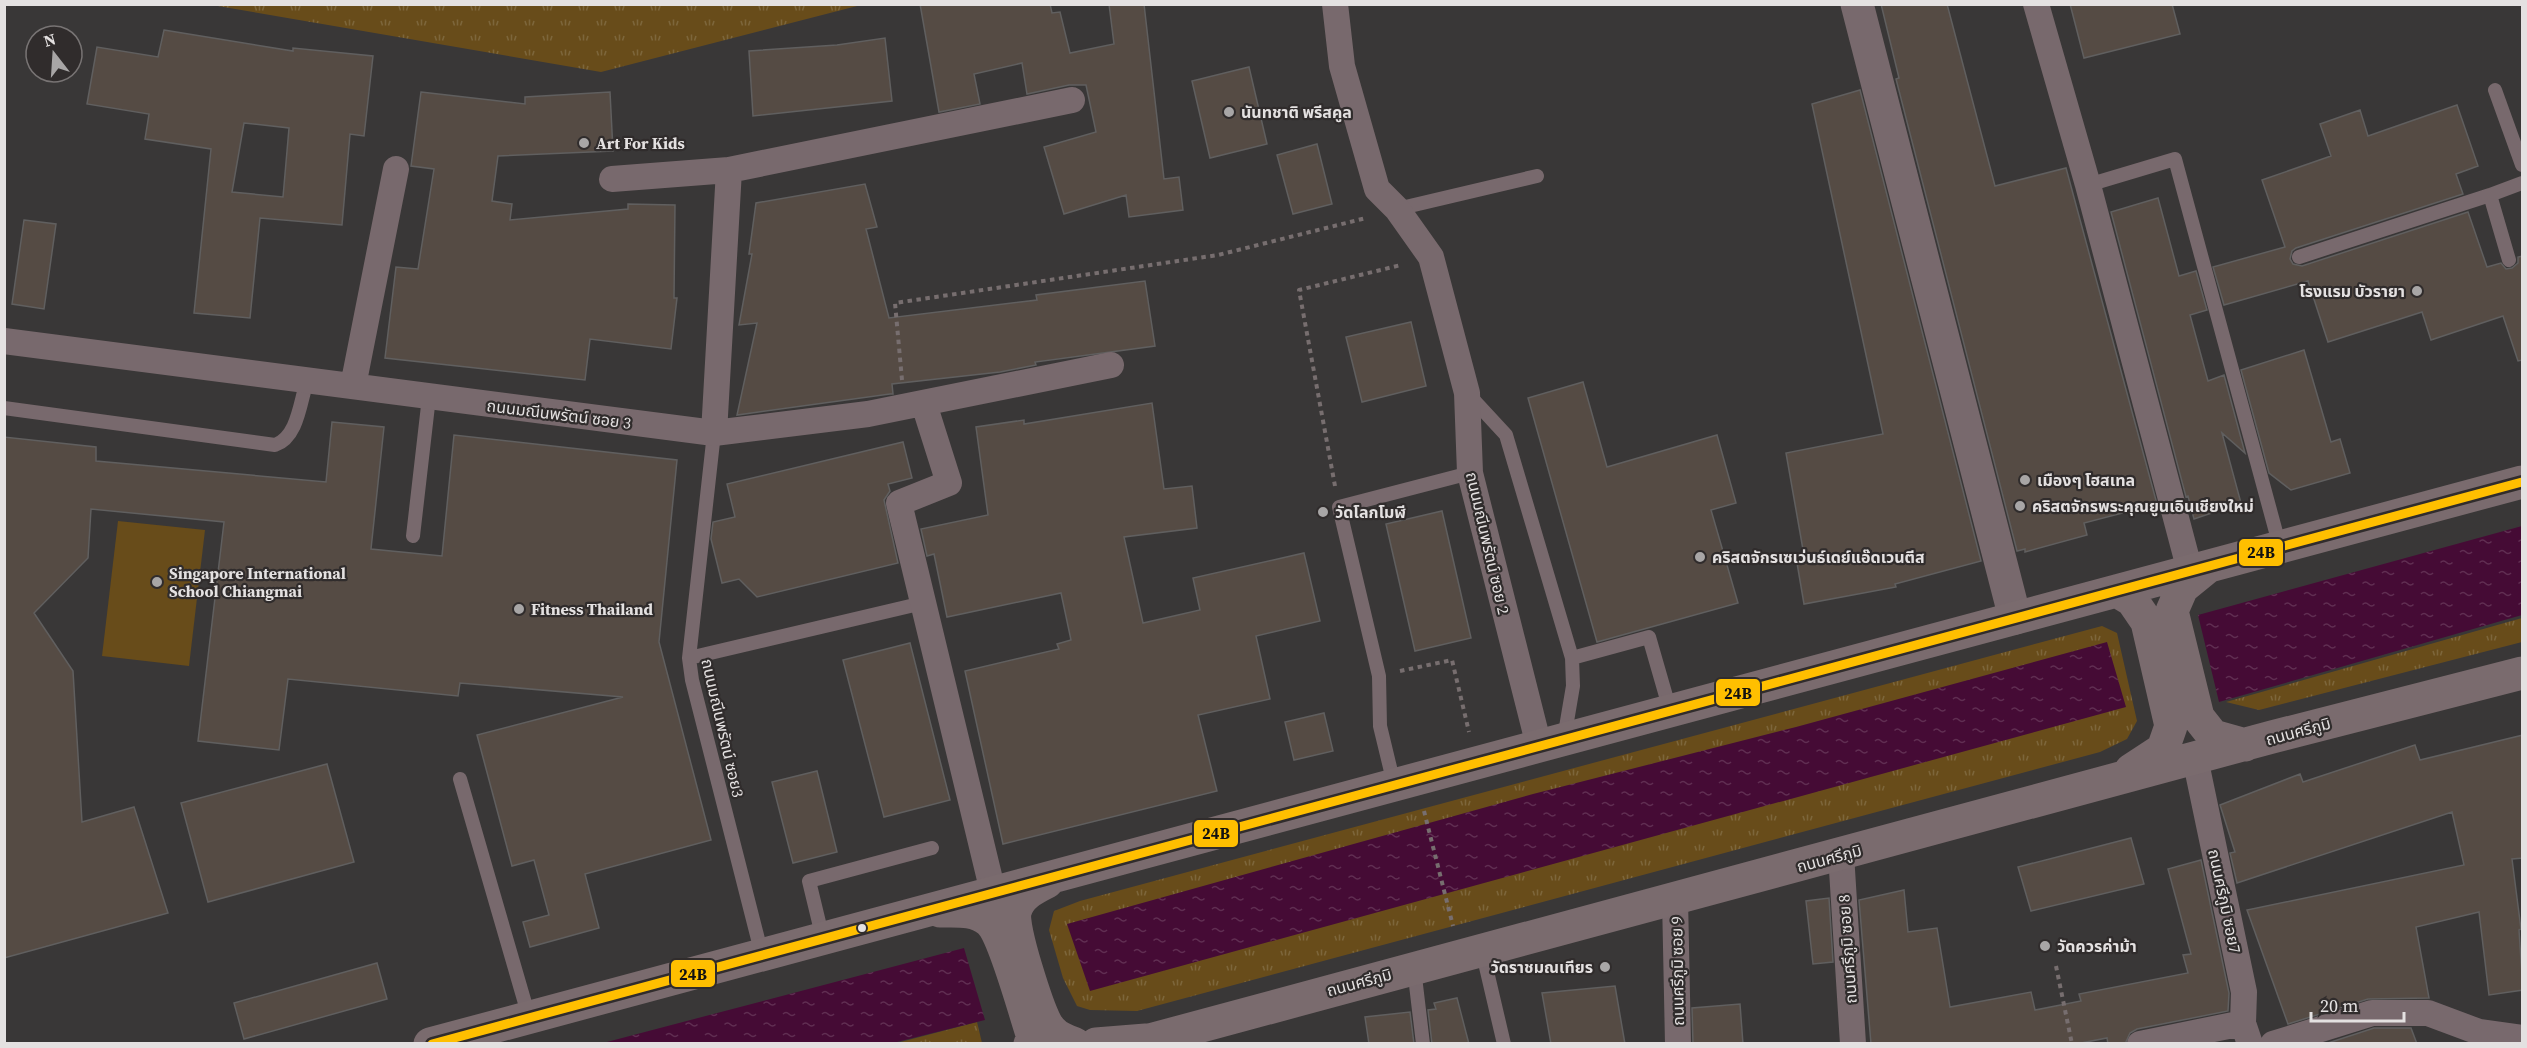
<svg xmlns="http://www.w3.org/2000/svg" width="2527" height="1048" viewBox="0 0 2527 1048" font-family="'Source Serif 4','Noto Sans Thai',serif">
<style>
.grass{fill:url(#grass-tufts)}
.pitch{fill:#684c1a}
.water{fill:url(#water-ripples)}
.building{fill:#554b44;stroke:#605f5f;stroke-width:1.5;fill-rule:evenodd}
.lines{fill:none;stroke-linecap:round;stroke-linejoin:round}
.path{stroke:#776e6f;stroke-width:4;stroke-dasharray:4.5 4.5;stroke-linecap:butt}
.service{stroke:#78696d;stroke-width:14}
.minor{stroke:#78696d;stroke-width:26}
.tertiary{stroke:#78696d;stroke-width:33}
.secondary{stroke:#7a6b6e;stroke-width:33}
.bus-1-casing{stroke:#302c2c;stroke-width:14}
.bus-1{stroke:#ffbf00;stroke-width:9}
.poi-dot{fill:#a8a6a6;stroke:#302c2c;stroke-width:2}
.bus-dot{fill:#e4e1e1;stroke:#302c2c;stroke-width:2}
.labels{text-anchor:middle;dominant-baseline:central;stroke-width:4.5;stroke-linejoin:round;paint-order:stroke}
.poi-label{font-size:16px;font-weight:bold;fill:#e4e1e1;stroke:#302c2c;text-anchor:start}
.street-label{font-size:16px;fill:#e4e1e1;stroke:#302c2c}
.line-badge{stroke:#302c2c;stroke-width:2}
.pale-badge-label{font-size:16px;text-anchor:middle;font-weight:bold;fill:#111}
</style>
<defs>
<pattern id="grass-tufts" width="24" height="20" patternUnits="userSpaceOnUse" patternTransform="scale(1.5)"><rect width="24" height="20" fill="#684c1a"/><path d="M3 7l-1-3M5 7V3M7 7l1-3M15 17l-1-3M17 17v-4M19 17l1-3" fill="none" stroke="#7d663b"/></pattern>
<pattern id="water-ripples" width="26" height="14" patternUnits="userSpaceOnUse" patternTransform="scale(1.5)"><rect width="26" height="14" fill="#450b35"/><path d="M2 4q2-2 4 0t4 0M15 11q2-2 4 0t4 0" fill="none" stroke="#602e52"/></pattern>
</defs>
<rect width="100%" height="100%" fill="#393737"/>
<path class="grass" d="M212 5 861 4V5L601 72Z
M2522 618V642L2259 710 2226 702Z
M2102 626 2117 633 2137 721 2127 739 2100 752 1137 1011 1090 1010 1077 1006 1063 978 1049 930 1054 911 1080 901Z
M977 1022 982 1043 893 1044Z"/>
<path class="pitch" d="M118 521 205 530 189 666 102 656Z"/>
<path class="water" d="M2522 526V615L2219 702 2198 615Z
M2107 642 2126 707 1090 991 1067 924 1533 794 1796 727Z
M964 948 985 1020 893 1043H603Z"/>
<path class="building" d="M920 4H1050L1052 13 1060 12 1070 53 1114 44 1109 4H1144L1164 179 1179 177 1183 210 1129 217 1126 195 1064 214 1044 147 1096 132 1086 85H1069L1027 94 1022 63 974 74 980 104 939 112Z
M1881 4H1947L1995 186 2066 168 2157 504 2084 523 2087 535 2025 552V549L2017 551 1896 79 1899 78Z
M2070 4H2172L2180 34 2084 58Z
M164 30 293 51V48L373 56 364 136 350 134 342 225 260 218 250 318 194 313 211 149 145 139 149 114 87 104 97 47 158 57ZM244 123 289 128 283 197 232 192Z
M885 38 892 101 753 116 749 51 837 45Z
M1249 67 1267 144 1210 158 1192 81Z
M1860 90 1981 561 1895 584 1896 587 1804 604 1797 563 1805 561 1786 453 1883 434 1812 104Z
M421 92 525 104V97L610 92 613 151 498 156 492 201 512 204 510 220 628 209V204L675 205 674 298H677L671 349 590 339 585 380 385 358 396 267 418 269 434 169 411 166Z
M2457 105 2478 166 2456 174 2463 194 2296 248 2292 251 2290 259 2293 264 2302 266 2468 212 2487 267 2501 263 2506 269 2512 268 2518 263V257L2523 256V360L2518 361 2503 316 2431 340 2422 312 2328 342 2308 281 2224 305 2213 267 2285 247 2262 180 2331 156 2320 124 2360 110 2368 136Z
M1317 144 1332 204 1293 214 1277 155Z
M865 184 877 227 866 229 889 318 1037 300 1036 295 1145 281 1155 346 1035 362 1036 365 1000 372 892 384 893 394H890L737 415 757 323 739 325 752 254H749L756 203Z
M2158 198 2179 276 2196 271 2207 310 2190 315 2208 381 2224 375 2245 453 2222 433 2241 503 2194 519 2188 496 2186 497 2111 212Z
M24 220 56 224 44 309 12 304Z
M1411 322 1426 386 1362 402 1346 337Z
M2304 350 2331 442 2340 439 2350 473 2291 490 2269 473 2241 370Z
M1583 382 1607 467 1717 435 1736 503 1711 510 1738 603 1597 642 1528 398Z
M1152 403 1164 489 1192 486 1197 528 1124 537 1143 623 1200 610 1193 578 1304 553 1320 621 1256 636 1270 699 1198 715 1217 791 1003 844 965 671 1059 649 1057 644 1071 640 1061 593 947 617 934 554 927 556 921 529 988 515 976 427 1024 420V424Z
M332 422 384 427 371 549 442 556 454 435 677 460 659 642 711 840 585 874 599 928 530 947 523 922 549 915 534 860 512 866 477 735 623 697 460 683 458 696 288 679 279 750 198 741 224 522 91 509 88 558 34 613 73 671 82 822 134 807 168 913 4 958V437L96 447V461L326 482Z
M903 442 912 478 888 484 890 491 884 500 898 563 757 597 739 579 722 583 711 539 713 522 735 517 727 484Z
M1442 511 1471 638 1415 651 1386 524Z
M910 643 950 800 884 817 843 660Z
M1324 713 1333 751 1294 760 1285 722Z
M2523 735V858L2512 859 2521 929 2519 930 2523 990 2489 995 2479 912 2416 927 2429 998 2368 999 2288 1024 2247 910 2464 865 2452 812 2237 883 2230 853 2235 852 2220 805 2300 774 2303 782 2415 745 2420 760Z
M327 764 354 862 208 902 181 803Z
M817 771 837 852 793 863 772 782Z
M2131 838 2144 884 2031 911 2018 867Z
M2201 860 2229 993 2228 1011 2137 1029 2130 1033 2125 1044H2108L2107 1038 2076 1044H1871L1859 900 1904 890 1908 932 1937 928 1950 1007 2031 992 2035 1010 2081 1001 2079 994 2188 973 2183 955 2191 954 2168 869Z
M1829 898 1833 962 1813 964 1806 901Z
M377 963 387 999 244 1039 234 1003Z
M1615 986 1625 1044H1551L1542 993Z
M1457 998 1469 1044H1432L1428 1010 1436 1009 1434 1003Z
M1740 1004 1743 1044H1693L1692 1008Z
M1410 1012 1414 1044H1369L1365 1017Z
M2374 1028H2411L2417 1044H2325Z"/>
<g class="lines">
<path class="path" d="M902 380 895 303 1218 255 1366 218
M1335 486 1299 290 1401 265
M1400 671 1452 660 1469 732
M1424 811 1453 926
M2056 966 2072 1044"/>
<path class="service" d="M2495 90 2522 165
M2088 185 2175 159 2280 547
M1397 209 1537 176
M2299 257 2490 195
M2509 260 2490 195 2522 183
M1469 395 1506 435 1572 658
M4 408 275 445C298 437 300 402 307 381
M714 433 689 658 692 680 762 955
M413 536 429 397
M689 658 923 603
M1564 739 1573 686 1572 658 1649 637 1670 710
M460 779 529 1017
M1394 784 1380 726 1379 676 1339 507 1470 473
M823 939 809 881 932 848
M1482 950 1504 1044
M1414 968 1423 1044"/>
<path class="minor" d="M1335 4 1342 66 1377 189 1397 209 1431 257 1467 393 1470 473 1539 746
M2036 4 2088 185 2190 571
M612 179 729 170 1072 100
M4 341 714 433 868 414 1111 365
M353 386 396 169
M924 404 949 483 899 503 993 892
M714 433 729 170
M2195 758 2244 992 2243 1023 2250 1044
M1841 854 1853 1044
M1675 898 1678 1044
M2140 1044 2243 1023
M2273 1044 2372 1013H2428L2479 1032 2522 1038"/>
<path class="tertiary" d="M1857 4 2015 618"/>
<path class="secondary" d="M2209 566 2182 588 2172 611 2198 717 2213 736 2245 745
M2117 591 2132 600 2147 622 2171 726 2163 749 2131 770
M1047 882C1033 889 1019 896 1015 912 1011 927 1038 1008 1046 1023 1053 1036 1063 1039 1075 1044
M940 911C957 911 975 909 989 921 1004 934 1025 1014 1033 1037L1030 1044
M430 1044 2522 482
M1096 1044 1146 1040
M1135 1044 2272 737 2522 673"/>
<g class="bus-1-casing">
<path id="bus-1" d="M432 1044 2522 482"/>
</g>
<use href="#bus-1" class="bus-1"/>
</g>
<g class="poi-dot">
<circle cx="1229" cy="112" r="6"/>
<circle cx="584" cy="143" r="6"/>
<circle cx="2417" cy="291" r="6"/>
<circle cx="2025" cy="480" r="6"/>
<circle cx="2020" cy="506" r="6"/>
<circle cx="1323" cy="512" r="6"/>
<circle cx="1700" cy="557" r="6"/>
<circle cx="157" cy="582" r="6"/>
<circle cx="519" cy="609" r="6"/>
<circle cx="2045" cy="946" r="6"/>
<circle cx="1605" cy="967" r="6"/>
</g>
<circle class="bus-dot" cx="862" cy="928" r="5"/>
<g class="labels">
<g class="poi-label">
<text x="1241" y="112">นันทชาติ พรีสคูล</text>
<text x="596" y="143">Art For Kids</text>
<text x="2405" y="291" text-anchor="end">โรงแรม บัวรายา</text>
<text x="2037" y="480">เมืองๆ โฮสเทล</text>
<text x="2032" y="506">คริสตจักรพระคุณยูนเอินเชียงใหม่</text>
<text x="1335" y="512">วัดโลกโมฬี</text>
<text x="1712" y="557">คริสตจักรเซเว่นธ์เดย์แอ๊ดเวนตีส</text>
<text x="169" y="573">Singapore International<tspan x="169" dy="18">School Chiangmai</tspan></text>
<text x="531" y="609">Fitness Thailand</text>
<text x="2057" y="946">วัดควรค่าม้า</text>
<text x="1593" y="967" text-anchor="end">วัดราชมณเทียร</text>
</g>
<g class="street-label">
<text transform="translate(559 414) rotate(7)">ถนนมณีนพรัตน์ ซอย 3</text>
<text transform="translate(1488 543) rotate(77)">ถนนมณีนพรัตน์ ซอย 2</text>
<text transform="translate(723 728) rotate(77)">ถนนมณีนพรัตน์ ซอย3</text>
<text transform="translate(2298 731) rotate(-15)">ถนนศรีภูมิ</text>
<text transform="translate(1829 858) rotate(-15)">ถนนศรีภูมิ</text>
<text transform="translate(2225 901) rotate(78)">ถนนศรีภูมิ ซอย7</text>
<text transform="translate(1847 949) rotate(-94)">ถนนศรีภูมิ ซอย 8</text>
<text transform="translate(1677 971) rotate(-91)">ถนนศรีภูมิ ซอย 9</text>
<text transform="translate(1359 982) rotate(-15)">ถนนศรีภูมิ</text>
</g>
</g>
<g class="line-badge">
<rect x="2238" y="538" width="46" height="29" rx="6" fill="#ffbf00"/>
<rect x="1715" y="678" width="46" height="29" rx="6" fill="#ffbf00"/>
<rect x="1193" y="819" width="46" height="29" rx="6" fill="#ffbf00"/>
<rect x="670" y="959" width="46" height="29" rx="6" fill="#ffbf00"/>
</g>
<g class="pale-badge-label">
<text x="2261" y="558">24B</text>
<text x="1738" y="699">24B</text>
<text x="1216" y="839">24B</text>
<text x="693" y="980">24B</text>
</g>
<rect width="2527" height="1048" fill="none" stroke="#e4e1e1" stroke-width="12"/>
<g transform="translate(54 54) rotate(343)"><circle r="28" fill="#302c2c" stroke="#787474" stroke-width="1.5"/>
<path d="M0-4.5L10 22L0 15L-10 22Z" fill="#a8a6a6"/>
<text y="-9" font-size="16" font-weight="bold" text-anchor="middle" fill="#e4e1e1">N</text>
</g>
<path d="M2311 1012v9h93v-9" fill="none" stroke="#e4e1e1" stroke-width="3"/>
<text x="2320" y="1012" font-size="18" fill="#e4e1e1" stroke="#302c2c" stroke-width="4.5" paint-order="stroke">20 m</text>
</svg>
